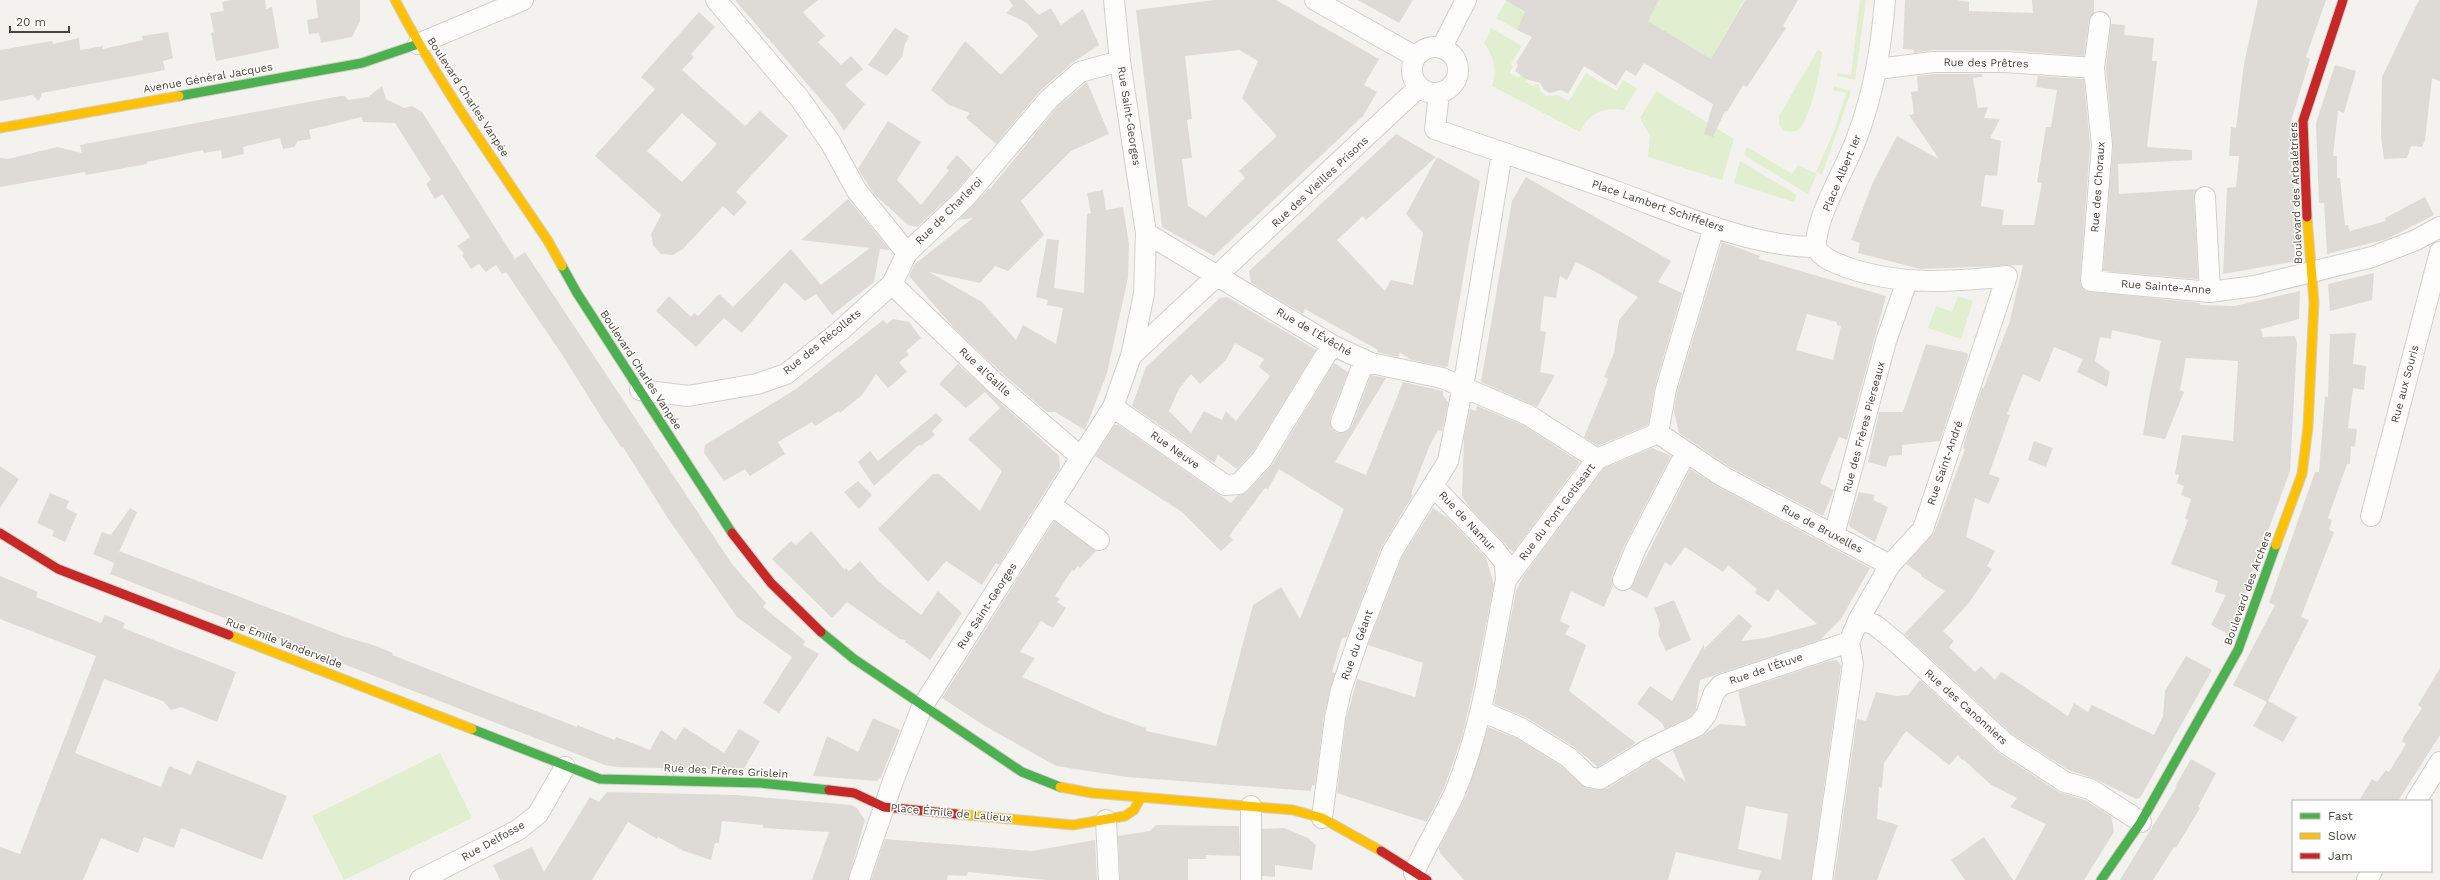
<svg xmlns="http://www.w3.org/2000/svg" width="2440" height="880" viewBox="0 0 2440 880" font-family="'Work Sans',sans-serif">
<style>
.green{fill:#e1eecf}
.building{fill:#dedbd6;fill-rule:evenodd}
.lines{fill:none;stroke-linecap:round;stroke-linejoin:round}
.street-casing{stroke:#d2d0cb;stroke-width:22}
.fast-casing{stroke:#d3cfc5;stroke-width:11}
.slow-casing{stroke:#d3cfc5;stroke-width:11}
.jam-casing{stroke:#d3cfc5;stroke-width:11}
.street{stroke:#fdfdfc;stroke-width:20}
.fast{stroke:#4caf50;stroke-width:9}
.slow{stroke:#ffc107;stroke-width:9}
.jam{stroke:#c62828;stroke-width:9}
.labels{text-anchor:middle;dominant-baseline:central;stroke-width:3;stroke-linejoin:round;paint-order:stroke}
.street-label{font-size:11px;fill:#4b4439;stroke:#fff}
</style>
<rect width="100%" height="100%" fill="#f4f2ee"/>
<path class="green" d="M1507 0H1519L1516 7 1525 13 1517 30 1496 18Z
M1659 0H1744L1711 59 1647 21Z
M1860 0H1866L1855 80 1837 76V73L1851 75Z
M1491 28 1522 46 1511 64 1513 66 1510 73 1519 78 1522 72 1528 76 1525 82 1534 86 1536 83 1539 85 1540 91 1546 96 1558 95 1569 101 1586 73 1617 91 1623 80 1637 88 1624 110C1605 106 1588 113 1580 132L1492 86C1497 70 1494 56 1484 43Z
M1820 50 1822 53C1820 72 1812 111 1801 127 1796 133 1790 132 1784 131L1779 124V116L1817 51Z
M1834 86 1851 91 1822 175 1816 172 1834 131 1846 93 1833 90Z
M1656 91 1734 139 1722 180 1648 157 1650 136 1640 118Z
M1747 147 1792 174 1798 165 1817 174 1808 194 1744 155Z
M1740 161 1797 195 1794 202 1734 183Z
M1958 296 1973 301 1961 339 1928 328 1936 306 1952 312Z
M440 753 472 818 344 880 312 816Z"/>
<path class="building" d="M232 0H265L266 9 272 7 279 48 216 61 211 33 214 32 210 13 224 11 222 2Z
M316 0H360V21L352 37 321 43 319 33 309 34 307 20 318 18Z
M735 0H818L803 12 825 36 818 42 841 65 851 56 863 69 845 85 865 104 844 131 833 114Z
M1009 0H1024L1039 15 1051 8 1061 25 1083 9 1099 45 1072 63 1041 90 996 144 966 118 970 113 949 105 931 90 965 41 1001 75 1038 36 1027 23 1006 13 1013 6Z
M1214 0H1276L1379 59 1364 85 1377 92 1363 116 1214 256 1162 227 1136 10ZM1239 50 1258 61 1242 98 1277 136 1239 171 1245 178 1206 217 1188 206 1182 159 1192 158 1187 120 1192 119 1185 56Z
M1358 0H1413L1399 23Z
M1505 0H1659L1648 21 1711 59 1745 0H1798L1783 26 1786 28 1747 87 1743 85 1727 112 1725 111 1713 137 1704 134 1713 104 1644 63 1636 76 1626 70 1616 86 1584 66 1568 94 1561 90 1550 93 1544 90 1540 83 1526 79 1515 71 1518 65 1516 63 1532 37 1517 30 1525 12Z
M1905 0H1957L1969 2V11L2033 13 2032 0H2094V13L2089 21 2084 56 2006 50H1933L1914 53V50L1903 49Z
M2258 0H2326L2306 57 2310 59 2291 121 2296 257 2291 262 2223 274 2227 188 2236 187 2239 156H2229L2231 127 2236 128 2244 64Z
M2419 0H2440V81L2432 78 2425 140 2422 147 2411 146 2407 158 2384 159 2381 137 2382 77Z
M699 12 715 27 691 54 694 57 682 70 745 126 760 111 788 136 736 192 747 202 734 216 723 206 683 249 673 255 661 254 653 245 651 234 661 215 595 156 655 89 641 77ZM682 113 717 144 682 182 647 151Z
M2111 24 2125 25 2124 35 2154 38 2152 61H2157L2147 147 2192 150V160L2118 164 2119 194 2197 189 2194 198 2198 279 2103 271 2113 146 2106 68Z
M895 28 909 36 905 44 902 57 887 76 868 65Z
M168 32 173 58 163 61 165 70 42 93 39 101 32 95 0 101V50L52 41 53 44 79 38 80 50 103 46V49L143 40 142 36Z
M2335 65 2356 71 2344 113 2338 111 2333 156H2337V178H2340L2345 225H2348L2350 231 2386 221 2385 218 2425 197 2434 215 2387 239 2327 254 2324 203H2319L2316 123Z
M1934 74H1982V77L1973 78 1978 108 1988 107 1984 118 2000 119 1990 138 2001 141 1997 176 1985 175 1981 206 2004 210 2002 225H2034L2042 183 2037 182 2046 127H2051L2057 90 2036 87 2038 76 2084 79 2090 145 2080 280 2085 291 2200 303V305L2234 306 2300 291 2299 319 2261 329 2263 337 2295 336 2297 343 2290 471 2230 635 2211 625 2226 595 2215 592 2218 581 2171 564 2188 520 2185 519 2191 499 2181 495 2184 486 2177 483 2179 475 2175 474 2182 435 2233 441 2238 361 2186 358 2180 390 2184 392 2165 439 2143 435 2149 397 2161 341 2112 330 2111 339 2100 337 2095 361 2110 372 2107 387 2077 372 2083 359 2054 347 2040 382 2023 374 2007 414 2010 415 1989 474 2000 478 1989 504 1975 498 1966 537 1995 551 1987 566 1992 569 1968 604 1943 631 1954 641 1949 647 1975 672 1981 666 1995 680 2001 672 2005 674 2068 716 2074 703 2088 712 2092 705 2154 735 2163 716 2165 691 2186 656 2212 670 2140 798 2136 799 2093 778 2070 771 2012 734 1904 634 1945 591 1922 577 1921 574 1906 564 1934 533 1965 449 1963 448 1966 437 1982 387 1983 389 2009 324 2023 265 1920 269 1858 253 1860 243 1851 240 1873 182 1897 136 1939 159 1909 115 1914 114 1911 92 1918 91 1917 76Z
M1087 82 1109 134 1071 151 1021 201 1044 235 1008 271 995 266 980 283 929 272 982 302 1016 340 1023 325 1056 344 1063 308 1047 305 1048 300 1036 297 1047 239 1059 240 1054 288 1084 293 1087 214 1091 213 1087 193 1103 190 1106 210 1123 207 1129 244 1128 278 1107 373 1085 430 1055 412H1047L1004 375 954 328 909 276 915 264 973 218 958 220 989 188 990 189 1057 107Z
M382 86 386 99 404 108 412 106 422 112 515 259 525 252 732 564 766 603 763 607 805 641 803 645 819 654 779 713 763 703 792 657 737 617 669 520 623 447 622 448 603 420 561 353 506 272 502 274 496 265 486 272 479 264 471 269 462 255 464 253 457 246 470 237 442 194 435 199 426 184 431 180 395 123 363 122 362 117 309 130 311 139 298 141 294 147 283 149 280 138 243 147 244 154 222 159 221 150 204 153 203 150 147 162V164L86 175 85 172 0 187V158L8 159 57 147 82 153 80 145 340 96H345L348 100 368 97Z
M888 121 921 142 897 180 921 205 949 170 946 168 957 155 973 171 957 190 917 227 908 225 874 194 858 169Z
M1396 134 1436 157 1366 220 1363 216 1337 240 1385 291 1391 280 1413 285 1423 233 1406 214 1437 157 1480 181 1448 366 1445 367 1412 360 1400 353 1398 357 1377 352 1378 350 1305 309 1303 314 1251 283 1249 271Z
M1526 177 1671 261 1658 282 1682 293 1655 386 1648 425 1598 446 1584 437 1608 379 1604 377 1614 353 1619 320 1638 297 1594 271 1576 262 1567 280 1560 276 1556 298 1544 296 1540 331 1546 332 1540 372 1555 375 1537 407 1481 382 1512 201Z
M848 199 890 250 880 249 874 282 832 315 816 294 805 301 785 282 742 333 724 318 696 347 656 311 669 296 691 317 694 313 698 316 719 294 733 307 731 309 791 249 821 285 870 248 801 240Z
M1722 242 1760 256 1759 259 1886 296 1847 440 1839 437 1820 483 1834 490 1823 516 1728 466 1679 433 1674 411 1677 392ZM1807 314 1837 322V325L1841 326 1833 360 1796 350Z
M2374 273 2372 300 2330 311 2328 284Z
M1227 297 1316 350 1253 452 1237 469 1218 455 1214 463 1132 406 1146 367 1220 298ZM1235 343 1264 359 1259 367 1270 376 1236 421 1226 411 1222 420 1204 411 1191 433 1169 411 1179 389 1191 374 1200 384 1226 360Z
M893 319 909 322 921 338 906 351 909 355 899 362 907 372 888 388 876 374 862 395 840 413 839 411 815 426 812 422 778 442 785 454 750 476 745 469 724 481 704 453 705 445 796 389 883 320 887 324Z
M2356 333 2353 364 2366 366 2364 390 2353 388 2348 428 2357 429 2355 447 2351 446 2350 464H2347L2328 518 2332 520 2329 530 2334 532 2301 617 2309 620 2268 701 2297 717 2283 742 2253 726 2267 702 2233 685 2275 605 2269 603 2315 472H2319L2325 397H2328L2330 334Z
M1926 344 1967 353 1968 356 1940 441 1902 445V455L1889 456 1886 467 1868 462 1879 412H1903Z
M1334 363 1348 372 1330 418 1332 429 1337 433 1348 431 1352 426 1371 375 1386 378 1335 462 1366 475 1403 382 1443 391V395L1448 402 1442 431 1438 430 1429 447 1411 494 1413 495 1381 548 1347 637 1342 638 1332 672 1335 673 1324 716 1315 786 1312 785 1311 791 1127 777 1056 766 985 726 942 698 1054 521 1096 551 1080 568 1078 566 1074 571 1072 570 1055 596 1060 599 1057 602 1066 608 1053 628 1041 621 1020 652 1035 658 1022 677 1106 714 1146 728V731L1216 746 1253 605 1281 587 1300 619 1344 509 1279 469 1268 489 1265 488 1229 536 1233 540 1221 551 1182 512 1095 456 1115 425H1119L1231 503 1237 496 1247 492 1272 465Z
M958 364 1059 456 1060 468 999 565 996 563 982 585 946 561 928 582 878 529 933 474H939L980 511 1002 471 968 439 1000 408 985 392 966 408 939 384Z
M1477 406 1523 425 1580 462 1513 552 1470 508 1462 496 1464 437 1470 409 1476 411Z
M936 413 943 420 932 431 935 435 921 446 919 445 874 486 858 462 870 451 878 461Z
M2034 441 2053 448 2046 467 2028 460Z
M1652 448 1671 456 1625 544 1612 576 1613 586 1604 607 1571 591 1560 621 1570 626 1565 634 1586 645 1569 691 1636 743 1598 767 1574 747 1527 718 1494 704 1516 591 1524 575 1604 468Z
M0 466 19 479 0 508Z
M1690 469 1717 486 1870 568 1841 619 1820 640 1700 680 1696 709 1690 717 1665 729 1662 723 1637 704 1650 686 1672 701 1704 644V649L1739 614 1752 626 1741 641 1765 638 1817 624 1777 589 1769 602 1755 593 1757 589 1728 565 1723 572 1685 547 1671 566 1665 562 1647 598 1630 589Z
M858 481 872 495 859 509 844 492Z
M1859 492 1875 495 1873 500 1888 507 1875 542 1850 527 1849 523Z
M50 493 69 501 66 508 77 514 65 542 52 536 54 531 37 523Z
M130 508 137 512 114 563 93 554 102 532 111 535Z
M1433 508 1449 519 1486 558 1494 584 1474 685 1462 737 1444 788 1427 822 1337 793 1346 720 1357 679 1415 697 1423 663 1368 645 1402 557Z
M811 531 845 570 846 568 849 571 860 561 879 582 921 615 938 591 962 613 930 660 905 642 906 640 900 639 847 602 832 618 772 559 791 541 796 545Z
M119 551 343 636 376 646 393 653 392 655 577 727V725L615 740 616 737 650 750 661 730 676 740 684 727 724 753 739 729 760 741 743 770 617 767 605 765 110 574Z
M0 576 38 592 36 597 101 623 105 615 125 623 123 628 236 672 217 722 181 707 171 710 163 701 104 679 75 753 161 787 169 766 191 775 197 760 287 796 262 860 181 828 174 848 144 837 138 853 101 838 83 880H0V847L20 854 96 656 0 619Z
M1674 600 1691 640 1666 651 1658 634 1660 624 1654 608Z
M1837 660 1841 666 1811 880H1758L1761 871 1676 852 1668 880H1464L1440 853 1439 848 1466 796 1488 727 1516 738 1561 766 1587 788 1598 790 1606 789 1656 758 1686 782 1673 750 1702 736 1720 724 1746 726 1738 691 1829 661ZM1746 806 1788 814 1781 860 1738 849Z
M2440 668V735L2398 801H2359L2372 779 2377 782 2386 770 2389 772 2406 744 2402 741 2404 736 2422 708 2418 705Z
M1920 680 1999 753 2059 792 2085 800 2111 816 2114 832 2084 880H2015L2046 824 2010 807 2017 798 1990 784 1963 759 1962 760 1958 755 1949 765 1906 731 1884 763 1882 788 1879 787 1877 819 1898 825 1877 880H1834L1857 719 1866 721 1876 692 1897 696 1908 695Z
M873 718 900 730 881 777 877 781 813 776 827 736 858 752Z
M2191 759 2216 773 2198 807 2200 808 2176 848 2174 847 2153 880H2120L2177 786 2175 787Z
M607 792 736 795 851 805 857 808 865 820 848 880H812L829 832 763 828V825L722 821 719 843H715L711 860 684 851 658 837 657 839 628 822 592 880H500L493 865 532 847 544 872 590 797 599 802Z
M1156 825 1239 826 1240 856 1206 855V859H1188V880H1120L1118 836 1150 831Z
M1284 828 1308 838 1316 845 1312 870 1275 865V877L1262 876V829Z
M1984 837 2013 880H1965L1951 860Z
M885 839 1032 851 1095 840 1097 880H1047L968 872 967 876 948 875 947 880H871Z"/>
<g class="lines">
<g class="street-casing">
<path id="street" d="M716 0 800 99 830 142 857 191 907 253 965 198 1049 99 1080 72 1120 61
M1315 0 1416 57
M2100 22 2094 68 2102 145 2091 281 2210 292 2255 286 2372 257 2416 240 2440 227
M418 44 523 0
M1412 70a23 23 0 1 1 46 0a23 23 0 1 1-46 0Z
M1442 47 1466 0
M1878 69 1933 62H2006L2094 68
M1439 93 1435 129C1496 151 1557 170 1618 192 1678 214 1752 247 1816 247
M2205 197 2210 292
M1146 233 1332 345 1371 363 1442 378 1528 415 1597 459
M892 284 996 384 1081 457
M1131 356 1419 87
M640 390 688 396 757 384 786 374 840 331 892 284 907 253
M1113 407 1225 485 1239 484 1262 459 1332 345
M1341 422 1364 361
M1658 433 1722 476 1890 565
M1658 433 1666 389 1714 227
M1051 505 1099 540
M2371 516 2440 252
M1834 535 1886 341 1907 281
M1506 580 1597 459 1658 433
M1623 580 1636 548 1686 452
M1859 619 1875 625 1897 643 2005 743 2065 782 2090 789 2141 822
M1481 711 1521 728 1568 757 1589 777 1600 779 1649 749 1697 726 1706 715 1714 693 1721 685 1849 642
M2416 801 2440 762
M1322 818 1335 718 1341 690 1359 637 1392 552 1448 461 1466 370 1502 153
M1106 820 1109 880
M1414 873C1426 845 1443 819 1455 792 1483 724 1492 651 1506 580L1505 563 1495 550 1433 486
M420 880 518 830 538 814 565 767
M859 880 893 781 922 707 1113 407 1131 356 1144 294 1146 233 1120 61 1114 0
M1251 880V806
M1822 880 1853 664 1849 642 1859 619 1890 565 1923 529 2007 276C1952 282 1899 286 1846 267 1834 262 1822 259 1816 247 1815 217 1845 170 1856 140 1874 93 1881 49 1885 0
M2367 880 2372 871"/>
</g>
<g class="fast-casing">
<path id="fast" d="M179 96 362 63 418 44
M562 266 577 293 732 533
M821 632 854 659 1022 772 1060 787
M472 729 600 779 761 783 829 790
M2101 880 2141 822 2238 650 2276 545"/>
</g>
<g class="slow-casing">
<path id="slow" d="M395 0C439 84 495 162 548 241L562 266
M0 128 179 96
M2276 545 2302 474 2308 427 2314 302 2307 217
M229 635 472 729
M1060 787 1092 793 1293 810 1322 818 1381 851
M956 814 1073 825 1125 816 1134 810 1141 797"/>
</g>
<g class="jam-casing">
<path id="jam" d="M2307 217 2303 121 2343 0
M0 533 58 569 229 635
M732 533 771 583 821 632
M829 790 854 793 884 807 956 814
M1381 851 1427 880"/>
</g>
<use href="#street" class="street"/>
<use href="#fast" class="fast"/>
<use href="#slow" class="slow"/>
<use href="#jam" class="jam"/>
</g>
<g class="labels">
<g class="street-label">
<text transform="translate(1986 63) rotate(1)">Rue des Prêtres</text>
<text transform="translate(208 78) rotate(-10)">Avenue Général Jacques</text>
<text transform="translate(468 97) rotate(57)">Boulevard Charles Vanpée</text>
<text transform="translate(1129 116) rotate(81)">Rue Saint-Georges</text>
<text transform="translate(1842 173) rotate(-67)">Place Albert Ier</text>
<text transform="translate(1320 182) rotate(-43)">Rue des Vieilles Prisons</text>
<text transform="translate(2098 187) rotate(-86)">Rue des Choraux</text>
<text transform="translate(2296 193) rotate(-92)">Boulevard des Arbalétriers</text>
<text transform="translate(1658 206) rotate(19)">Place Lambert Schiffelers</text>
<text transform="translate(949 211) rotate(-45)">Rue de Charleroi</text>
<text transform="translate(2166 287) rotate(4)">Rue Sainte-Anne</text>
<text transform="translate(1314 332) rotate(30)">Rue de l'Évêché</text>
<text transform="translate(822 342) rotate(-39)">Rue des Récollets</text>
<text transform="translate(641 370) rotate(57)">Boulevard Charles Vanpée</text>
<text transform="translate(985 372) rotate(43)">Rue al'Gaille</text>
<text transform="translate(2405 384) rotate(-75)">Rue aux Souris</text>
<text transform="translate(1864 427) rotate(-75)">Rue des Frères Pierseaux</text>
<text transform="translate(1175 450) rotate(35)">Rue Neuve</text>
<text transform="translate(1945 463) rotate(-71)">Rue Saint-André</text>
<text transform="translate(1557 512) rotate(-53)">Rue du Pont Gotissart</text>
<text transform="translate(1467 521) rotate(47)">Rue de Namur</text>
<text transform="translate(1822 529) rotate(28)">Rue de Bruxelles</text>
<text transform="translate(2248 588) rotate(-70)">Boulevard des Archers</text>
<text transform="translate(987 606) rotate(-57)">Rue Saint-Georges</text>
<text transform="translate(284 643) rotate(21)">Rue Emile Vandervelde</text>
<text transform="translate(1357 645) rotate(-70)">Rue du Géant</text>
<text transform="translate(1766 669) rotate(-19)">Rue de l'Étuve</text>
<text transform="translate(1966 707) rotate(42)">Rue des Canonniers</text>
<text transform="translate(726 771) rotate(3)">Rue des Frères Grislein</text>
<text transform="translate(951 813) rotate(5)">Place Émile de Lalieux</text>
<text transform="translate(493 841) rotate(-29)">Rue Delfosse</text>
</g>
</g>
<rect x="2292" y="800" width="140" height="72" fill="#ffffff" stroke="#b7b4b0"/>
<rect x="2300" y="813" width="20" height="6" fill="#4caf50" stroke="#b7b4b0"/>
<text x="2328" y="820" font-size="12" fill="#4b4439">Fast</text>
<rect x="2300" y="833" width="20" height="6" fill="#ffc107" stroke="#b7b4b0"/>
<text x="2328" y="840" font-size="12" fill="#4b4439">Slow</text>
<rect x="2300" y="853" width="20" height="6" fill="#c62828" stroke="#b7b4b0"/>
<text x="2328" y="860" font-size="12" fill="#4b4439">Jam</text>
<path d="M10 26v6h59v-6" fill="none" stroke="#4b4439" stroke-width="2"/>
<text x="16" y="26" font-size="12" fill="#4b4439" stroke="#ffffff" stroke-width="3" paint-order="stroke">20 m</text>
</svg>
